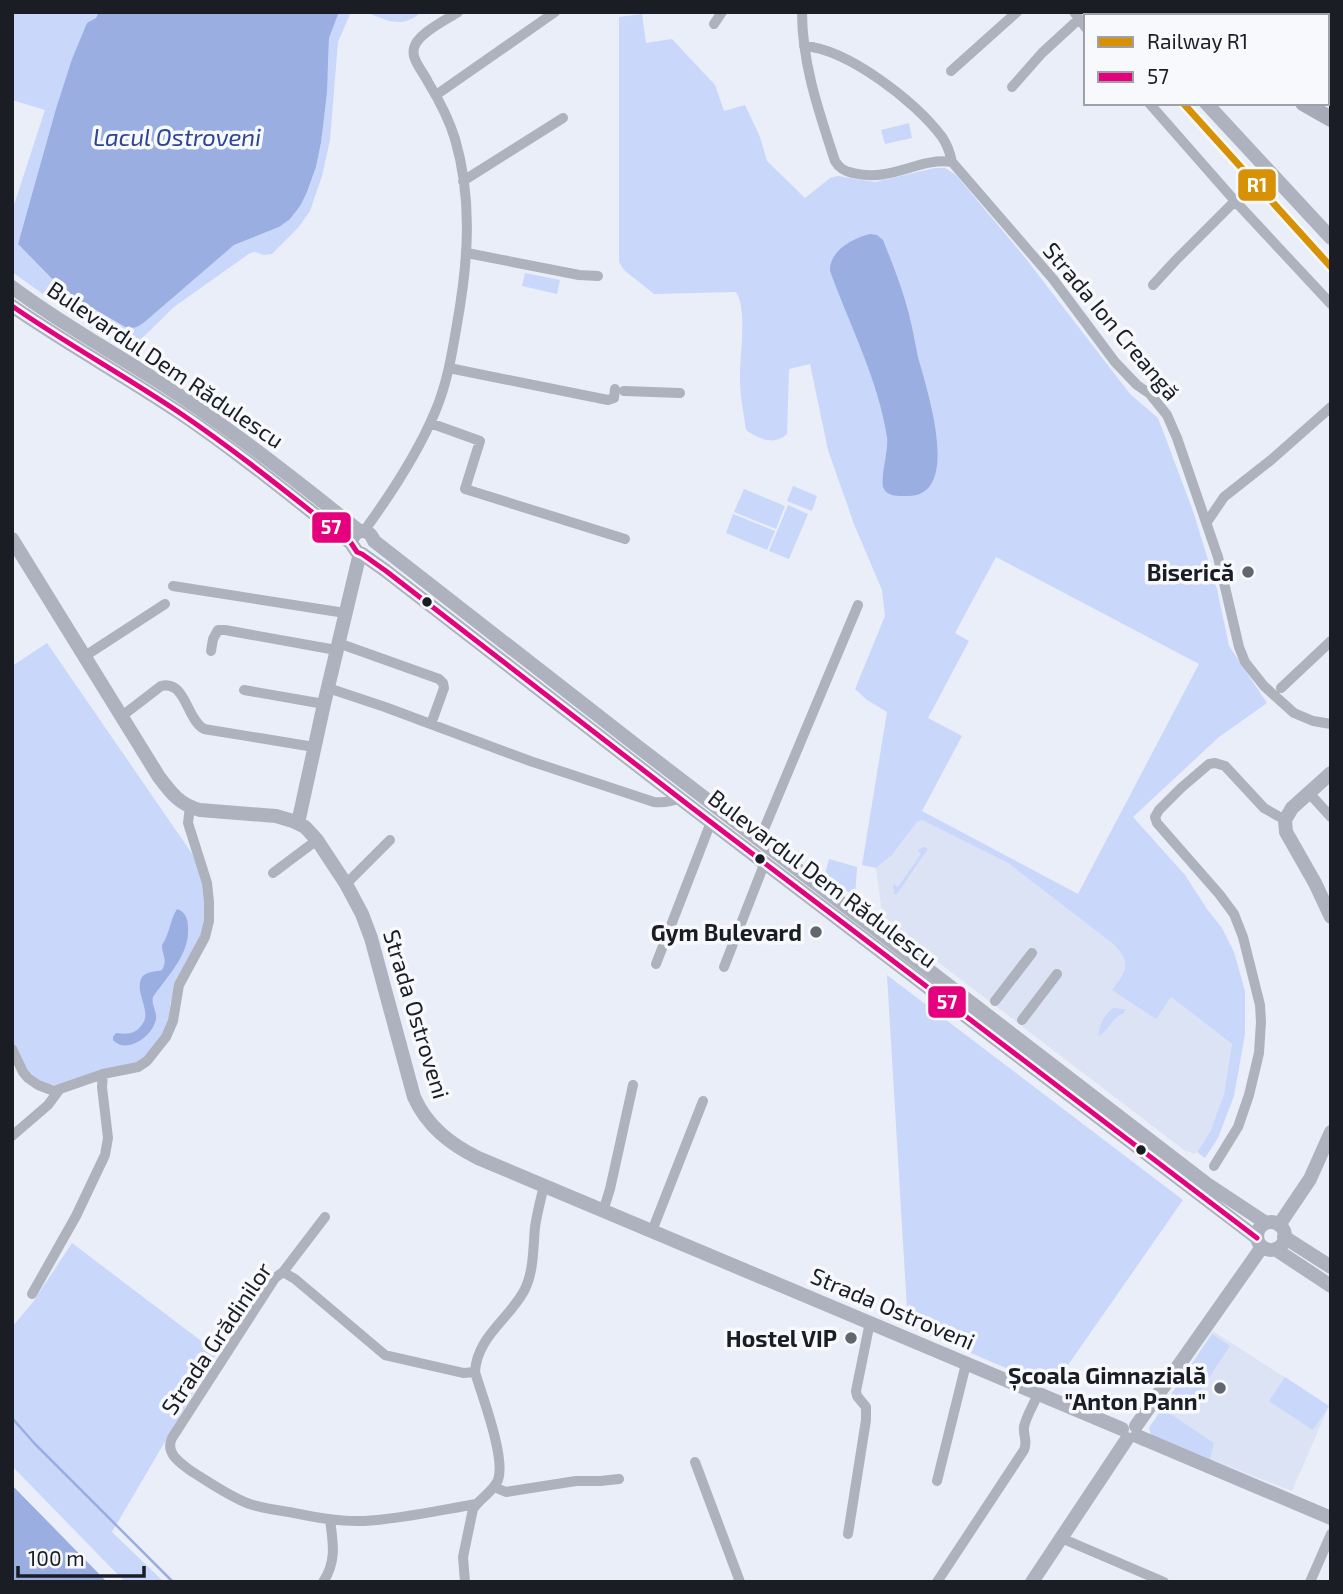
<svg xmlns="http://www.w3.org/2000/svg" width="1343" height="1594" viewBox="0 0 1343 1594" font-family="'Exo 2',sans-serif">
<style>
.built{fill:#dce3f5}
.green{fill:#c9d7fb;fill-rule:evenodd}
.water{fill:#9aaee2}
.pier{fill:#eaeef8}
.lines{fill:none;stroke-linecap:round;stroke-linejoin:round}
.stream{stroke:#9aaee2;stroke-width:2.5}
.street{stroke:#aeb2bd;stroke-width:10}
.secondary{stroke:#aeb2be;stroke-width:14}
.primary{stroke:#a6abb7;stroke-width:16}
.bus-1-casing{stroke:#f8f9fd;stroke-width:10}
.bus-1{stroke:#e5007d;stroke-width:5}
.rail-1-casing{stroke:#f8f9fd;stroke-width:12}
.rail-1{stroke:#d69105;stroke-width:7}
.poi-dot{fill:#63666e;stroke:#f8f9fd;stroke-width:2.5}
.bus-dot{fill:#1b1d24;stroke:#f8f9fd;stroke-width:2.5}
.labels{text-anchor:middle;dominant-baseline:central;stroke-width:7;stroke-linejoin:round;paint-order:stroke}
.street-label{font-size:23px;fill:#1b1d24;stroke:#f8f9fd}
.poi-label{font-size:23px;font-weight:bold;fill:#1b1d24;stroke:#f8f9fd;text-anchor:end}
.water-label{font-size:24px;font-style:italic;fill:#2d4497;stroke:#f8f9fd}
.line-badge{stroke:#f8f9fd;stroke-width:2.5}
.badge-label{font-size:19px;text-anchor:middle;font-weight:bold;fill:#fff}
</style>
<rect width="100%" height="100%" fill="#eaeef8"/>
<path class="built" d="M922 820 1008 863 1112 943 1122 953 1125 962V969L1113 991 1171 997 1232 1044 1224 1094 1210 1132 1195 1154 1184 1150 883 920 876 868 892 855 917 822Z
M1213 1331 1329 1406 1292 1491 1210 1459 1214 1443 1162 1408Z"/>
<path class="green" d="M14 12H99L55 112 18 244 65 292 124 327 131 329 147 320 234 245 279 227 307 192 316 167 321 143 328 69 329 38 339 12H351L338 42 330 140 322 176 310 211 298 228 272 254 264 255 255 252 250 253 174 307 130 350 91 328 12 272V211L45 110 12 100V24Z
M365 12H421C402 30 387 20 365 12Z
M642 14 646 43 672 39 715 85 724 111 745 105 760 137 767 161 805 198 830 178 838 176 875 182 935 168H945L956 175 1023 255 1130 394 1158 418 1193 511 1217 589 1229 646 1267 703 1219 737 1133 817 1185 875 1207 909 1222 928 1234 952 1245 991V1034L1234 1096 1218 1138 1205 1158 1197 1152 1210 1132 1224 1094 1232 1044 1171 997 1156 1019 1112 990C1127 970 1132 962 1112 943L1008 863 922 820 917 822 892 855 876 868 862 865 887 712 867 700 855 689 885 616 882 590 854 524 828 450 810 364 789 369 787 434C774 446 759 439 746 430 744 414 740 397 740 380 739 358 748 310 736 292L654 294 624 270 619 262V17ZM996 557 1199 664 1078 894 922 811 962 736 928 718 969 641 955 633Z
M909 123 912 138 885 144 881 130Z
M525 273 560 280 557 294 522 286Z
M793 486 817 496 812 511 787 501Z
M744 489 785 506 776 529 734 512Z
M788 505 808 514 789 559 769 551Z
M733 514 775 531 767 550 726 533Z
M47 643 195 858 204 887 205 926 189 959 179 975 170 1004 169 1026 142 1061 56 1085C29 1083 21 1060 12 1039V666Z
M924 847 927 848V850L897 894H894L893 884 898 887 921 854 917 850Z
M829 859 857 867 855 897 825 874Z
M887 975 1183 1200 1052 1388 908 1326Z
M1113 1008 1125 1009 1124 1013C1112 1017 1109 1030 1099 1036 1098 1026 1105 1014 1113 1008Z
M72 1243 217 1353 112 1532 164 1582H125L12 1466V1327L33 1302Z
M1212 1334 1230 1346 1189 1408 1170 1396Z
M1285 1377 1329 1406 1313 1430 1269 1401Z
M1162 1408 1214 1443 1210 1459 1151 1435 1149 1428Z"/>
<path class="water" d="M99 12H339L329 38 327 92 321 143 316 167 307 192 300 206 290 219 279 227 234 245 147 320C139 326 135 330 125 327L65 292 18 244 55 112 72 59 87 23 96 18Z
M870 234 877 235 883 240C891 260 899 280 905 300 911 319 914 338 918 357 926 387 963 496 908 496 900 496 888 497 884 489 879 480 889 451 887 437 878 379 850 326 830 271 829 251 853 238 870 234Z
M177 909C185 912 188 918 188 927 190 955 167 976 153 997 151 1005 157 1011 156 1019 153 1036 127 1055 113 1040V1037L116 1033C127 1034 134 1035 141 1026 154 1012 133 993 142 977 147 971 155 972 162 970 168 960 162 955 162 945 170 933 170 920 177 909Z
M12 1485 95 1569 107 1582H12Z"/>
<path class="pier" d="M12 1481 98 1567 111 1582H107L12 1485Z"/>
<g class="lines">
<path class="stream" d="M12 1418 35 1444 173 1582"/>
<path class="street" d="M802 12C802 64 819 112 835 161 839 168 844 171 853 173 891 183 918 157 952 162L1053 279 1115 362 1137 385 1150 394 1167 415 1177 438 1218 557 1239 647 1245 662 1264 686 1294 713 1313 721 1331 724
M1074 12 1086 28
M1315 16V12
M714 24 722 12
M804 46C848 49 916 102 942 137 947 144 950 153 952 162
M1327 51 1331 53
M951 71 1017 12
M1012 87 1042 53 1079 19
M436 95 555 12
M1149 103 1235 201 1331 304
M463 181 563 118
M467 253 579 275 598 276
M1153 285 1176 260 1235 201
M449 368 608 400 614 398 615 389
M624 391 680 393
M430 423 480 441 465 489 625 539
M1207 522 1224 497 1271 460 1331 407
M364 531C391 494 417 455 435 412 447 384 452 354 457 324 468 263 473 200 455 139 449 119 439 100 428 82 424 74 418 67 415 59 413 55 413 53 414 48 417 34 446 20 458 12
M173 586 345 613
M338 643 439 679 443 683 444 688 431 724
M211 651 213 639 218 630H225L336 650
M85 656 165 604
M328 688 385 707 530 761 654 802C664 803 671 802 680 798
M1281 688 1331 641
M244 690 324 704
M122 716 161 686C186 680 186 719 204 729L314 747
M1309 793 1331 817
M759 841 858 605
M273 873 317 840
M346 884 390 840
M656 964 711 822
M724 967 765 862
M995 1001 1032 953
M1022 1020 1057 974
M12 1049 23 1072 28 1078 38 1085 54 1091 103 1074 138 1067 147 1061 166 1037 173 1021 179 985 205 937 209 921V902L207 883 188 823 190 807
M12 1136 48 1105 59 1090
M1214 1166 1238 1127 1249 1095 1259 1053 1261 1022 1260 1005 1243 937 1234 914 1220 895 1157 823 1155 817 1159 810 1181 788 1209 764 1215 763 1225 766 1264 808 1285 820
M603 1211 610 1189 633 1085
M325 1217 283 1272 275 1278 172 1438C165 1453 179 1462 191 1471 209 1482 227 1495 247 1503 260 1508 275 1510 289 1512 314 1517 339 1522 364 1521 402 1519 440 1510 476 1504
M652 1231 703 1101
M283 1272 295 1279 385 1355 464 1373 475 1372
M32 1294 76 1216 105 1155 108 1138 102 1087 103 1074
M695 1462 740 1582
M937 1481 966 1364
M494 1487 506 1492 576 1481H600L619 1479
M848 1534 866 1420V1407L857 1396 856 1391 870 1322
M1061 1538 1164 1582
M323 1582C337 1562 333 1542 330 1520
M465 1582 463 1557 473 1509C480 1498 493 1492 498 1480 506 1458 482 1396 475 1372 477 1337 508 1320 524 1291 534 1272 533 1248 535 1227 537 1213 541 1199 544 1185
M937 1582 1024 1450C1028 1441 1023 1436 1024 1427 1026 1416 1034 1404 1038 1394
M1310 1582 1331 1534"/>
<path class="secondary" d="M1132 12 1134 16
M1206 103 1331 238
M12 287C65 327 124 358 179 395 241 437 301 484 359 531
M12 306C67 344 125 376 180 413 239 453 295 499 351 543L357 552 362 554 386 571 691 807 1257 1238
M12 539 159 777C171 793 180 805 200 810L276 816 293 821 305 827 317 840 346 884 362 914 371 938 414 1097C427 1126 450 1144 478 1158L1122 1429
M351 543C354 528 369 527 374 541L637 746 1207 1184 1266 1223
M1331 773 1292 808 1285 820 1286 832 1315 883 1331 917
M298 823 324 704 360 553
M1257 1236a14 14 0 1 1 28 0a14 14 0 1 1-28 0Z
M1279 1225 1310 1179 1331 1132
M1284 1237 1331 1267
M1275 1249 1331 1286
M1136 1426 1262 1247
M1137 1436 1331 1518
M1032 1582 1127 1439"/>
<path class="primary" d="M1155 12 1160 16
M1303 103 1331 119"/>
<g class="bus-1-casing">
<path id="bus-1" d="M12 306C67 344 125 376 180 413 239 453 295 499 351 543L357 552 362 554 386 571 691 807 1257 1238"/>
</g>
<use href="#bus-1" class="bus-1"/>
<g class="rail-1-casing">
<path id="rail-1" d="M1183 103 1331 267"/>
</g>
<use href="#rail-1" class="rail-1"/>
</g>
<g class="poi-dot">
<circle cx="1248" cy="572" r="7"/>
<circle cx="816" cy="932" r="7"/>
<circle cx="851" cy="1338" r="7"/>
<circle cx="1220" cy="1388" r="7"/>
</g>
<g class="bus-dot">
<circle cx="427" cy="602" r="6"/>
<circle cx="760" cy="859" r="6"/>
<circle cx="1141" cy="1150" r="6"/>
</g>
<g class="labels">
<g class="street-label">
<text transform="translate(1112 321) rotate(50)">Strada Ion Creangă</text>
<text transform="translate(166 364) rotate(34)">Bulevardul Dem Rădulescu</text>
<text transform="translate(823 878) rotate(37)">Bulevardul Dem Rădulescu</text>
<text transform="translate(417 1014) rotate(73)">Strada Ostroveni</text>
<text transform="translate(893 1308) rotate(23)">Strada Ostroveni</text>
<text transform="translate(216 1338) rotate(-56)">Strada Grădinilor</text>
</g>
<g class="poi-label">
<text x="1234" y="572">Biserică</text>
<text x="802" y="932">Gym Bulevard</text>
<text x="837" y="1338">Hostel VIP</text>
<text x="1206" y="1375">Școala Gimnazială<tspan x="1206" dy="26">"Anton Pann"</tspan></text>
</g>
<g class="water-label">
<text x="177" y="136">Lacul Ostroveni</text>
</g>
</g>
<g class="line-badge">
<rect x="1237" y="168" width="40" height="34" rx="7" fill="#d69105"/>
<rect x="311" y="511" width="41" height="33" rx="7" fill="#e5007d"/>
<rect x="927" y="985" width="40" height="34" rx="7" fill="#e5007d"/>
</g>
<g class="badge-label">
<text x="1257" y="192">R1</text>
<text x="331" y="534">57</text>
<text x="947" y="1009">57</text>
</g>
<rect width="1343" height="1594" fill="none" stroke="#1b1d24" stroke-width="28"/>
<rect x="1084" y="14" width="245" height="91" fill="#f8f9fd" stroke="#a0a1a6" stroke-width="2"/>
<rect x="1098" y="37" width="35" height="10" fill="#d69105" stroke="#a0a1a6" stroke-width="2"/>
<text x="1147" y="49" font-size="21" fill="#1b1d24">Railway R1</text>
<rect x="1098" y="72" width="35" height="10" fill="#e5007d" stroke="#a0a1a6" stroke-width="2"/>
<text x="1147" y="84" font-size="21" fill="#1b1d24">57</text>
<path d="M18 1566v10h126v-10" fill="none" stroke="#1b1d24" stroke-width="3.5"/>
<text x="28" y="1566" font-size="21" fill="#1b1d24" stroke="#f8f9fd" stroke-width="5" paint-order="stroke">100 m</text>
</svg>
